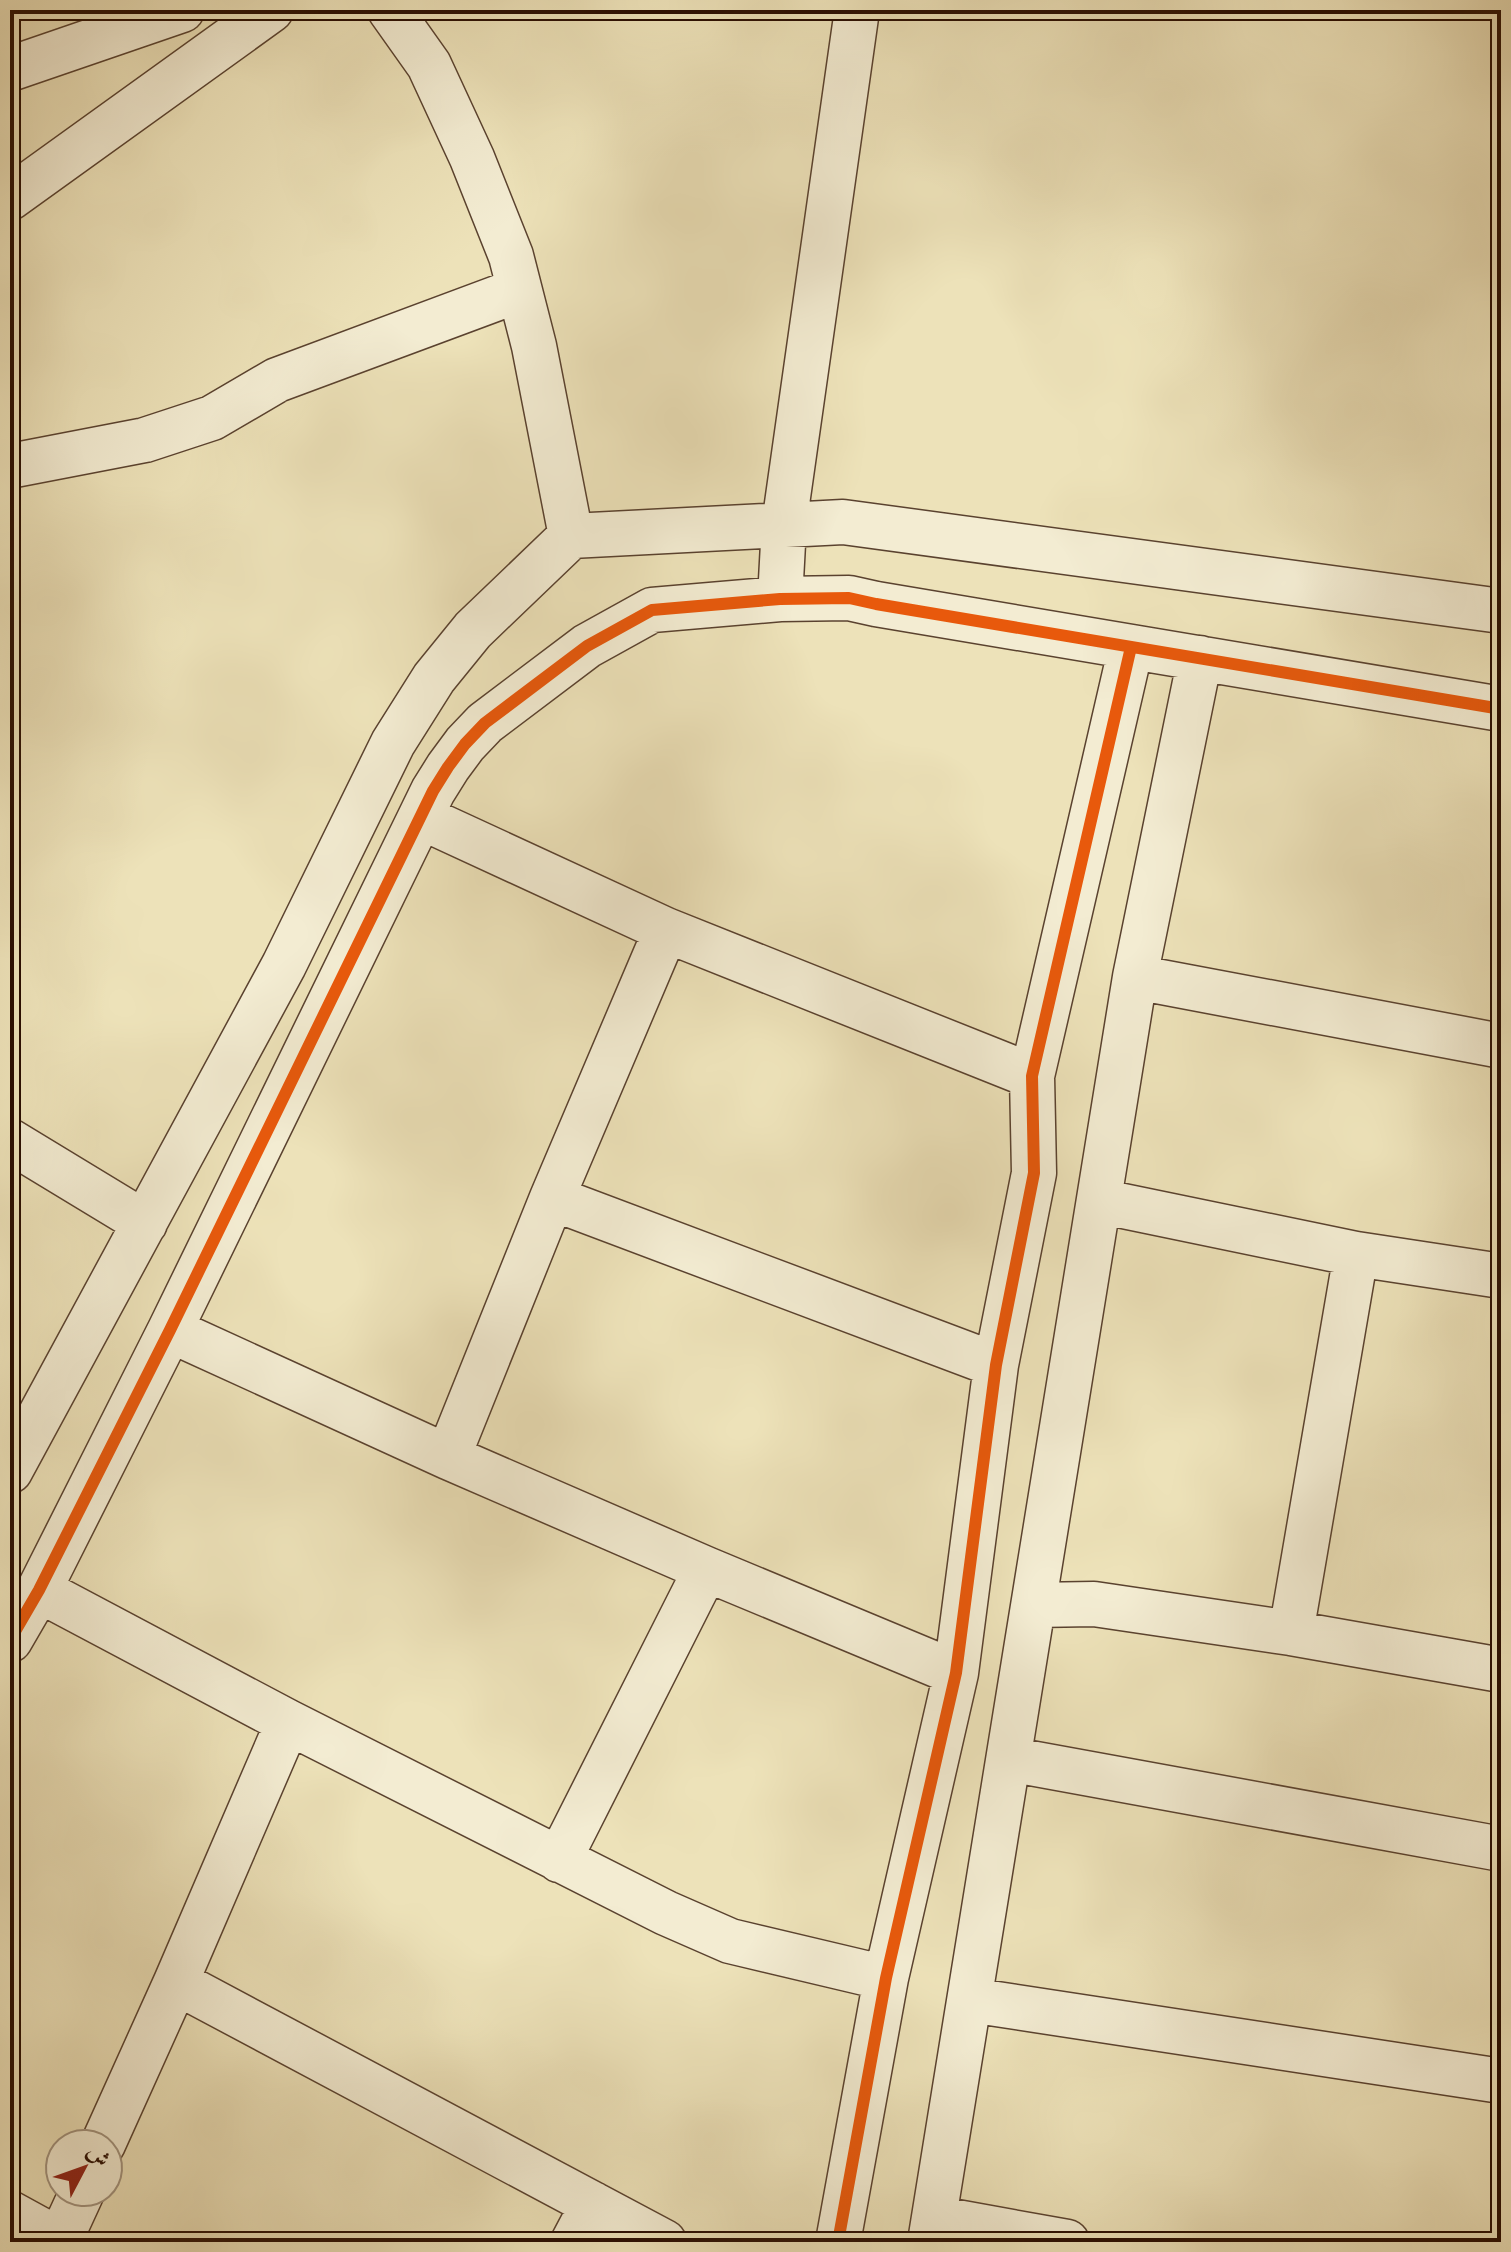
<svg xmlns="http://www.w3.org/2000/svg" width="1511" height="2252" viewBox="0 0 1511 2252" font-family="'Libre Bodoni',Amiri,serif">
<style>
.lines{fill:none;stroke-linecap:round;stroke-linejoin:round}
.minor-casing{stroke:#5a422f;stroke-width:47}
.minor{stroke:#f3ecd2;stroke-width:44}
.cycleway-casing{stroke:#f3ecd2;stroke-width:17}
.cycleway{stroke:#e8590c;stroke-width:12}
</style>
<rect width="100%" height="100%" fill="#ede2b9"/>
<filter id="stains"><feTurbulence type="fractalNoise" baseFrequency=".0025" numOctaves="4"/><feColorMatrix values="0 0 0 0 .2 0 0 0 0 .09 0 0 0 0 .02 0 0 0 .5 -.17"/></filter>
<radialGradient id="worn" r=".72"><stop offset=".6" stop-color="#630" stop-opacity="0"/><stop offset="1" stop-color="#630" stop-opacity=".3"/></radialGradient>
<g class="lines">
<g class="minor-casing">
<path id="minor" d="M390 10 429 65 472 158 511 256 534 346 571 536
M10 69 182 10
M10 198 271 10
M10 466 145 440 212 418 277 380 519 290
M780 599 784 525 857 10
M421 817 666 930 1032 1076
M1135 977 1501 1046
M10 1141 145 1223
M552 1198 996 1365
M1099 1201 1356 1254 1501 1276
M170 1330 448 1457 706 1569 956 1673
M448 1457 552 1198 666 930
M10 1471 284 965 393 743 434 678 473 630 571 536 843 522 1501 611
M39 1590 288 1722 666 1913 730 1941 886 1978
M1034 1605 1094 1604 1291 1633 1501 1670
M1291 1633 1356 1254
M10 1640 39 1590 170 1330 433 791 448 767 465 744 485 723 587 646 652 610 780 599 849 598 876 604 1501 709
M1009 1759 1501 1849
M559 1860 706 1569
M176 1982 664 2242
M970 2000 1501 2081
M103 2144 176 1982 288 1722
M10 2213 63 2242
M934 2218 1067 2242
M59 2242 82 2192
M573 2242 593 2204
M838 2242 886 1978 956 1673 996 1365 1034 1173 1032 1076 1131 647
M930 2242 1135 977 1200 658"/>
</g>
<use href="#minor" class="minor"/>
<g class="cycleway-casing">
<path id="cycleway" d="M10 1640 39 1590 170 1330 433 791 448 767 465 744 485 723 587 646 652 610 780 599 849 598 876 604 1501 709
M838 2242 886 1978 956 1673 996 1365 1034 1173 1032 1076 1131 647"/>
</g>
<use href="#cycleway" class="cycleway"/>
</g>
<rect width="1511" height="2252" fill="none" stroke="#ede2b9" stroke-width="40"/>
<rect x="12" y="12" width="1487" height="2228" fill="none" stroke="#290d01" stroke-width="4"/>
<rect x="20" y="20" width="1471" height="2212" fill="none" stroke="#290d01" stroke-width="2"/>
<g transform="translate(84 2168) rotate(49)"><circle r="38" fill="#f3ecd2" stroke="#a2937e" stroke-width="2"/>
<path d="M0-6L14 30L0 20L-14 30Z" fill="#8f2418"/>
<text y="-12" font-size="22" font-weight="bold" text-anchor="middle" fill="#290d01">ش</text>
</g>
<rect width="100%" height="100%" filter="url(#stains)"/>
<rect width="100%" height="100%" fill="url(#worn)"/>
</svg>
